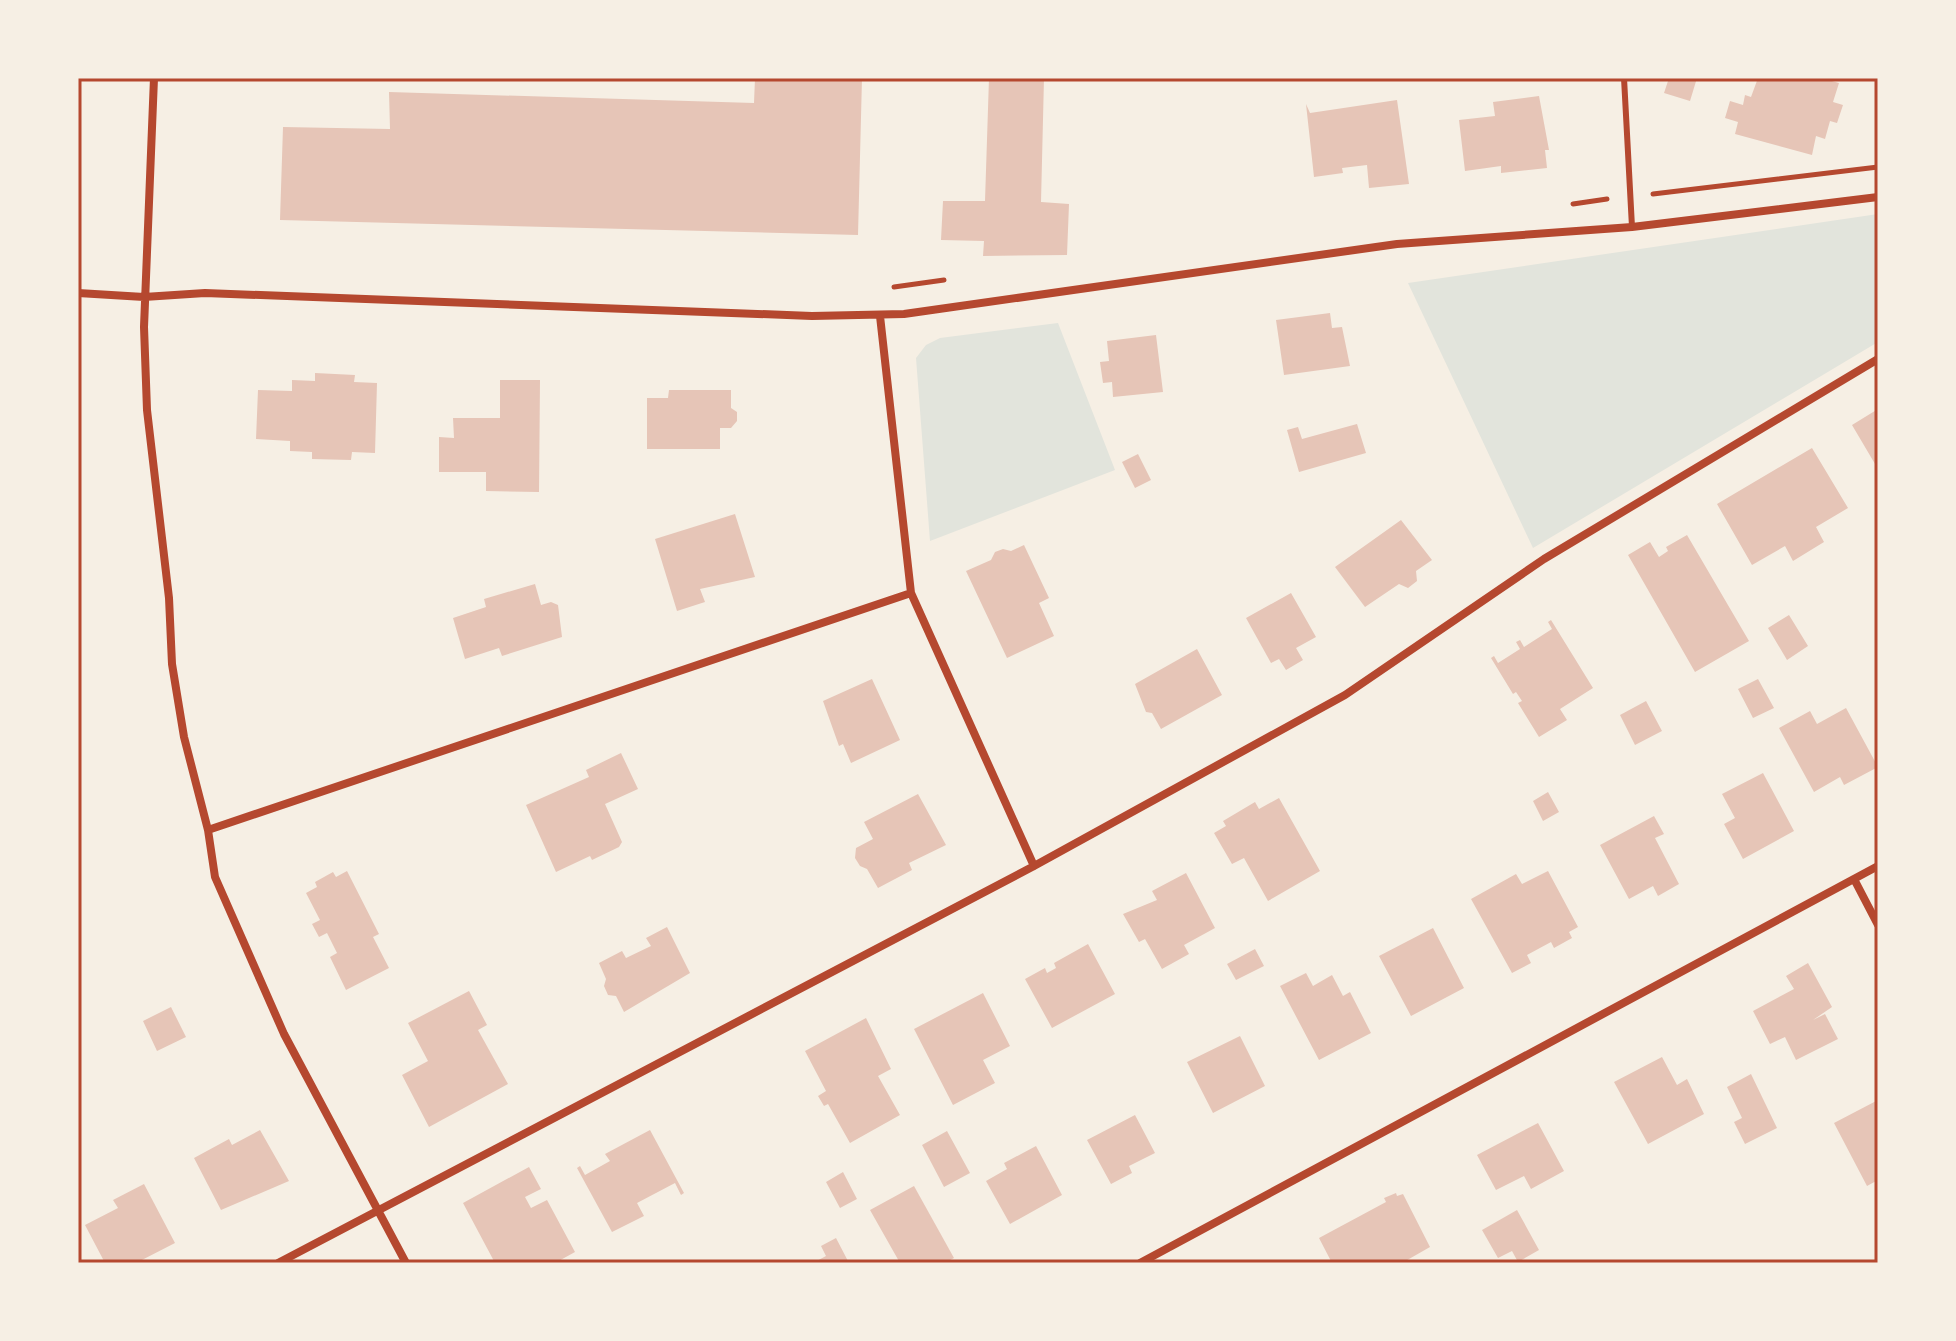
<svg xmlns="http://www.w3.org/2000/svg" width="1956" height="1341" viewBox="0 0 1956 1341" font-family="Jost,sans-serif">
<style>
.green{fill:#e2e4dc}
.building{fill:#e6c5b7}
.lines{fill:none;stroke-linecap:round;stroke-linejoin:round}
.path{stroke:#b5482f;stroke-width:5}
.service{stroke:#b5482f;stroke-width:6}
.minor{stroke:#b5482f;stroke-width:8}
.neatline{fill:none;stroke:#b5482f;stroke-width:3}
</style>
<rect width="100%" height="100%" fill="#f6efe4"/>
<path class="green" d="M1878 214V342L1533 548 1408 283Z
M1058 323 1115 470 930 541 916 358 926 345 940 338Z"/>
<path class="building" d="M755 78H862L858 235 280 220 283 127 390 129 389 92 754 103Z
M989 78H1044L1041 202 1069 204 1067 255 983 256 984 241 941 240 943 201H985Z
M1669 78H1697L1690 101 1664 93Z
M1758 78H1821L1839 83 1833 102 1843 105 1837 123 1830 121 1825 139 1816 136 1812 155 1735 134 1738 122 1725 118 1730 101 1743 105 1745 95 1751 97Z
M1539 96 1549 150H1545L1547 168 1501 173V166L1465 171 1459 120 1495 116 1493 102Z
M1397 100 1409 184 1369 188 1367 165 1342 168 1343 173 1314 177 1306 104 1310 113Z
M1330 313 1332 328 1342 327 1350 366 1284 375 1276 320Z
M1156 335 1163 392 1113 397 1112 382 1103 383 1100 362 1109 361 1107 341Z
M315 373 355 375 354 382 377 383 375 453 352 452 351 460 312 459V452L290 451V441L256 439 258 390 292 391V380L315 381Z
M500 380H540L539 492 486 491V472H439V437L454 438 453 418H500Z
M669 390H731V408L737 412V421L731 428H720V449H647V398H668Z
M1878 409V469L1852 425Z
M1357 424 1366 453 1299 472 1287 430 1298 427 1302 439Z
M1812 448 1848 508 1816 527 1824 542 1793 561 1785 546 1752 565 1717 504Z
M1138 454 1151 480 1135 488 1122 462Z
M735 514 755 577 700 589 705 602 677 611 655 539Z
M1401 520 1432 560 1416 571 1417 581 1408 588 1399 584 1365 607 1335 567Z
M1687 535 1749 641 1695 672 1628 555 1650 542 1659 557 1668 551 1666 547Z
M1024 545 1049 598 1039 603 1054 636 1007 658 966 571 991 560 995 552 1003 549 1011 551Z
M535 584 541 605 551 602 558 605 562 637 502 656 499 648 465 659 453 618 486 607 484 599Z
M1291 593 1316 637 1296 648 1303 660 1286 670 1279 659 1271 663 1246 618Z
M1789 615 1808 646 1787 660 1768 628Z
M1551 620 1593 688 1560 709 1567 720 1539 737 1518 703 1522 701 1516 692 1513 694 1491 658 1494 656 1498 663 1520 649 1516 642 1520 640 1524 647 1552 629 1548 622Z
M1197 649 1222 695 1161 729 1152 713 1146 712 1135 684Z
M872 679 900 740 851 763 843 744 839 746 823 701Z
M1758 679 1774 708 1753 718 1738 689Z
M1646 701 1662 731 1635 745 1620 715Z
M1846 708 1878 767 1844 785 1840 777 1814 792 1779 728 1810 711 1817 724Z
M621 753 638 789 605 804 622 842 619 847 592 860 590 856 556 872 526 805 589 777 586 770Z
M1763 773 1794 831 1743 859 1724 824 1735 818 1722 794Z
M1548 792 1559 812 1543 821 1533 801Z
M918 794 946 845 909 863 912 870 878 888 867 869 860 866 855 858 856 848 873 839 864 822Z
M1279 798 1320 871 1268 901 1244 858 1232 864 1214 833 1226 826 1223 821 1255 802 1259 809Z
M1654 816 1664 834 1655 838 1679 884 1658 896 1653 886 1629 899 1600 845Z
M347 871 379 934 373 937 389 968 346 990 330 957 337 953 327 933 319 937 312 924 320 920 306 893 317 887 315 882 333 872 336 877Z
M1548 871 1578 927 1569 932 1572 938 1554 948 1551 942 1527 955 1531 963 1512 973 1471 899 1516 874 1522 884Z
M1186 873 1215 928 1184 945 1189 954 1162 969 1145 939 1139 942 1123 914 1157 900 1152 891Z
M667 927 690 973 624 1012 616 996 608 995 604 986 606 979 599 963 622 951 626 958 651 946 646 938Z
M1433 928 1464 988 1411 1016 1379 956Z
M1088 944 1115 994 1052 1028 1025 979 1045 968 1047 973 1056 968 1054 963Z
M1255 949 1264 966 1236 980 1227 964Z
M1808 963 1832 1007 1813 1020 1825 1014 1838 1039 1796 1060 1785 1037 1770 1044 1753 1011 1794 989 1786 976Z
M1306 973 1313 986 1332 975 1343 996 1350 992 1371 1033 1319 1060 1280 986Z
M469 991 487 1025 478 1030 508 1084 429 1127 402 1075 428 1061 408 1023Z
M983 993 1010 1046 983 1060 995 1083 953 1105 914 1029Z
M171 1007 186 1037 157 1051 143 1021Z
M866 1018 891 1069 878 1076 900 1115 850 1143 828 1104 824 1106 818 1096 826 1091 805 1051Z
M1240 1036 1265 1086 1213 1113 1187 1062Z
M1662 1057 1677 1085 1687 1079 1704 1114 1648 1144 1614 1082Z
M1751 1074 1777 1128 1745 1144 1734 1122 1742 1118 1727 1087Z
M1878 1100V1180L1867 1186 1834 1123Z
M1135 1115 1155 1153 1129 1166 1132 1173 1111 1184 1087 1140Z
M1538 1123 1564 1171 1531 1189 1524 1176 1496 1190 1477 1155Z
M260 1130 289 1181 221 1210 194 1158 229 1139 232 1145Z
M650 1130 684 1193 681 1195 675 1183 637 1203 644 1216 612 1232 577 1168 580 1166 585 1175 610 1161 605 1154Z
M947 1131 970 1173 944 1187 922 1145Z
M1036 1146 1062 1195 1010 1224 986 1181 1007 1169 1004 1163Z
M529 1167 541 1189 525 1197 531 1208 547 1200 575 1252 555 1263H495L463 1203Z
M843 1172 857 1199 840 1208 826 1182Z
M144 1184 175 1243 136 1263H105L85 1225 118 1208 113 1200Z
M914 1186 954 1258 944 1263H900L870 1210Z
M1396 1193 1397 1196 1403 1194 1430 1247 1402 1263H1332L1319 1238 1386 1202 1384 1198Z
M1517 1210 1539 1250 1518 1262 1512 1251 1498 1258 1482 1230Z
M836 1238 849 1263H813L826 1256 821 1246Z"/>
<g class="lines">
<path class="path" d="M1653 194 1878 167
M1573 204 1607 199
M894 287 944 280"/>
<path class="service" d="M1624 78 1632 227"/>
<path class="minor" d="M154 78 144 327 147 410 169 598 172 664 184 737 208 830 215 877 284 1034 406 1263
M78 293 144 297 205 293 812 316 904 314 1397 244 1632 227 1878 197
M880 316 911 593 1034 866
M208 830 911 593
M1854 879 1878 925
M278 1263 1034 866 1345 695 1544 559 1878 359
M1140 1263 1878 866"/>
</g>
<rect width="1956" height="1341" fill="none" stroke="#f6efe4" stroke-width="160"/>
<rect x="80" y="80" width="1796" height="1181" class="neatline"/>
</svg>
